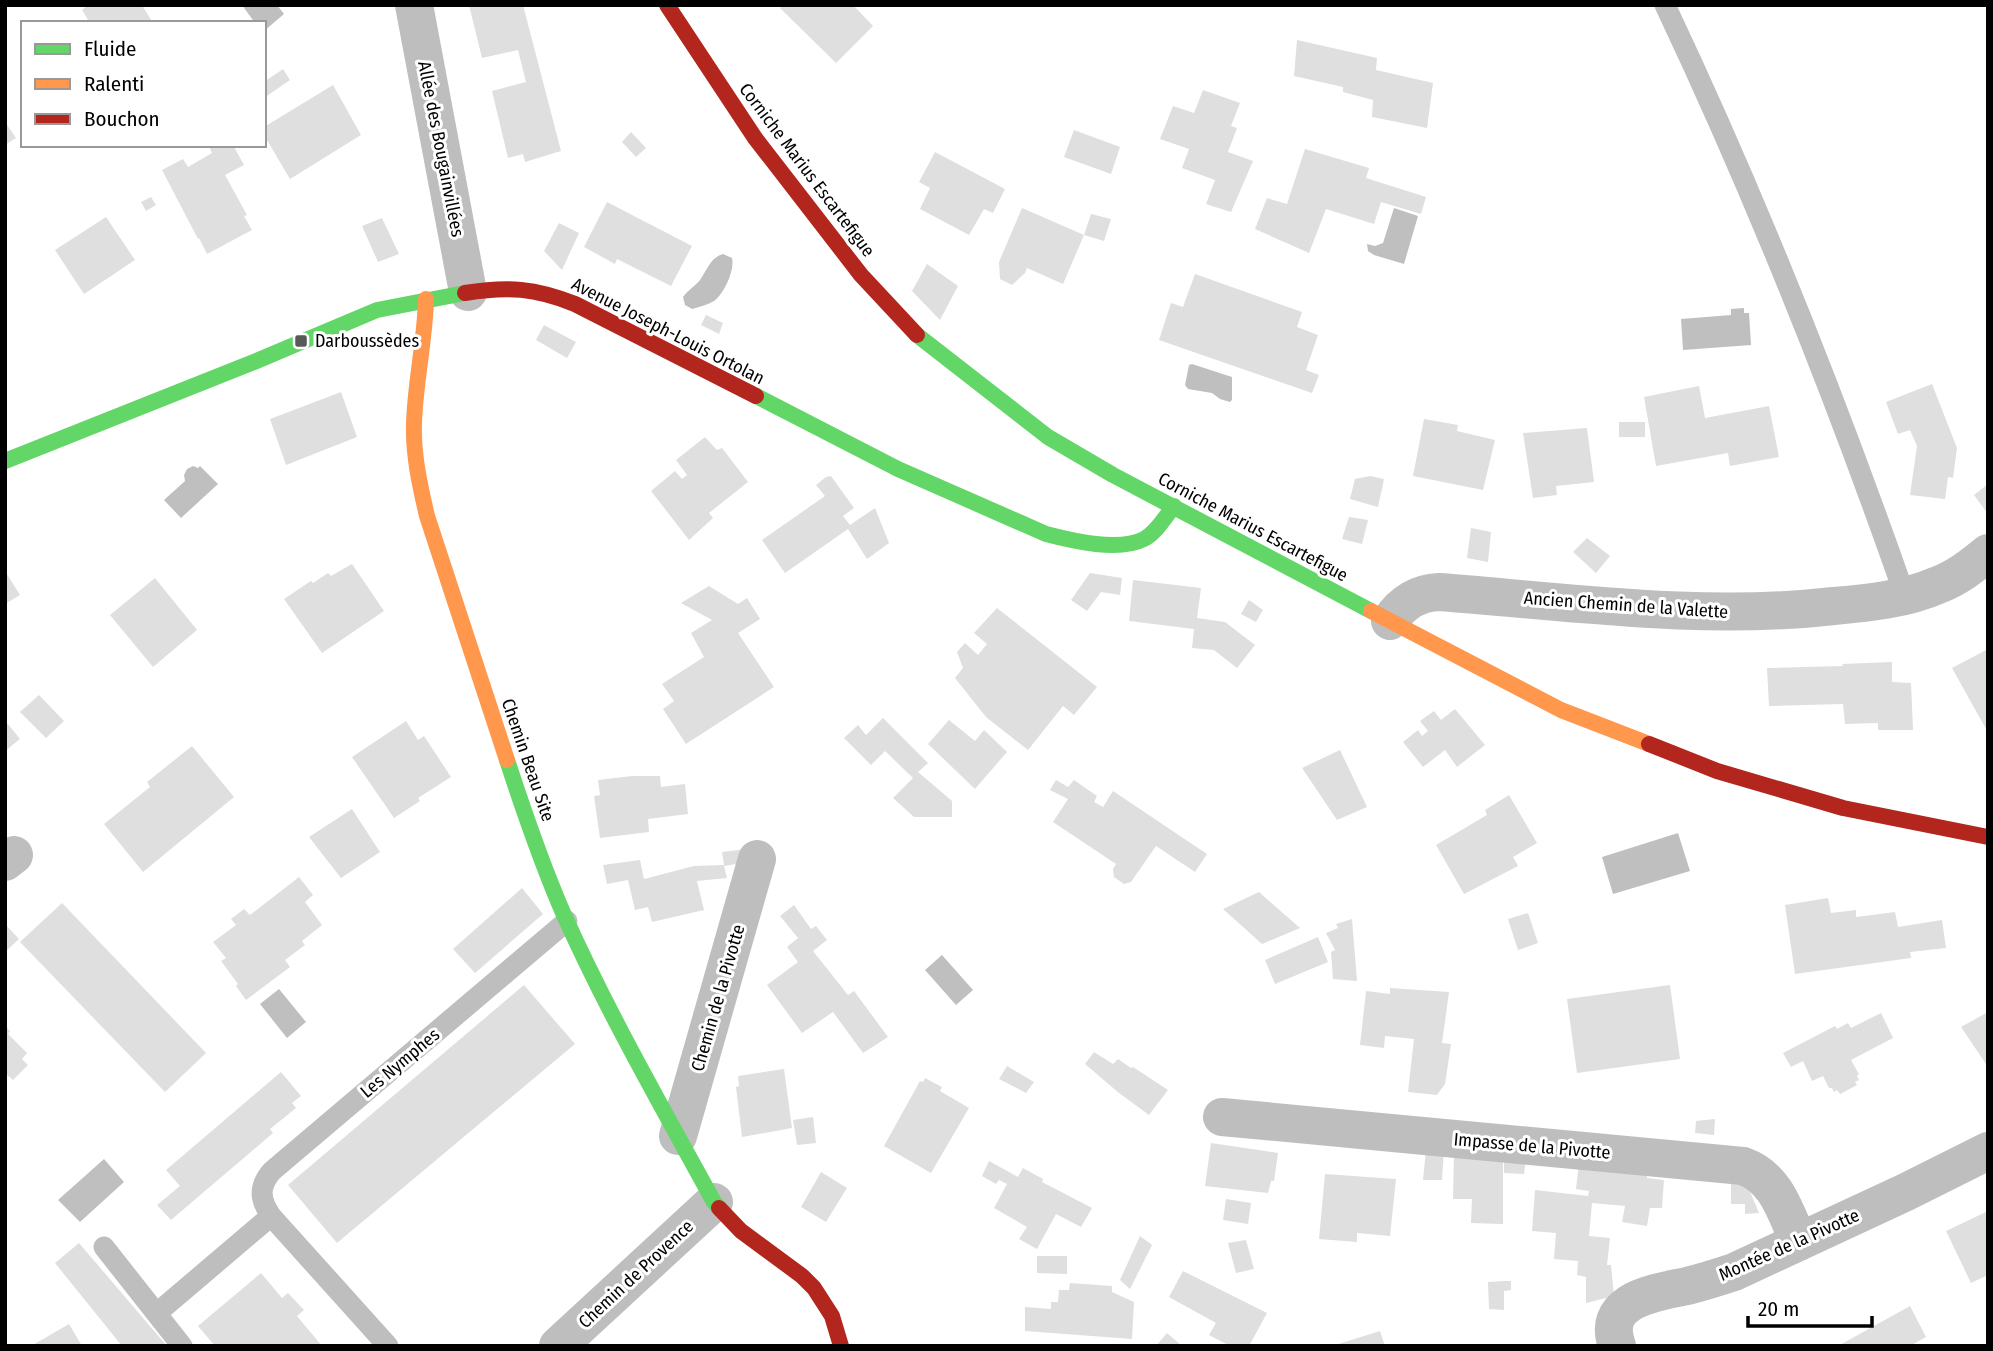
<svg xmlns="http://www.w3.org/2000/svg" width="1993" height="1351" viewBox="0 0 1993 1351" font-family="'Fira Sans Condensed',sans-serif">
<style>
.water{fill:#bfbfbf}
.building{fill:#dfdfdf}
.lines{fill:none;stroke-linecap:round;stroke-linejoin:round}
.lane{stroke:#bebebe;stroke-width:21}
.street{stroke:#bebebe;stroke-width:38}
.fast{stroke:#63d668;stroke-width:16}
.slow{stroke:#ff974d;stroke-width:16}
.jam{stroke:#b3261e;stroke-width:16}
.poi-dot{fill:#595959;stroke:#fff;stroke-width:2.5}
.labels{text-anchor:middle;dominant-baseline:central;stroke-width:6;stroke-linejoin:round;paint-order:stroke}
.street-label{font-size:18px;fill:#000;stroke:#fff}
.poi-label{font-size:18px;fill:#000;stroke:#fff;text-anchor:start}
</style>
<rect width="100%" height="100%" fill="#fff"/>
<path class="water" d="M242 5H277L284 14 264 31V23H255Z
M1394 208 1418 216 1404 264 1374 255 1368 251 1367 244 1375 246 1383 243Z
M723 254 732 258C735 270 724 294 714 301 707 305 699 307 692 309L685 305 683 297C688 290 695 286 700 280 708 269 710 258 723 254Z
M1744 308V313H1749L1751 345 1683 350 1681 319 1731 315V309Z
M1192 364 1232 377V400L1230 402 1220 399 1212 393 1188 389 1185 385 1189 365Z
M193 466 198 468 200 466 218 484 181 518 164 500 185 481 184 475 187 469Z
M1678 833 1690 871 1613 894 1602 857Z
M942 955 973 990 956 1005 925 970Z
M279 989 306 1022 287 1038 260 1004Z
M104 1159 124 1182 80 1222 58 1200Z"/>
<path class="building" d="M88 5H142L153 23H90L82 10Z
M469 5H523L561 151 525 162 523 154 508 158 492 91 526 82 518 50 482 58Z
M783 5H853L873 26 836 63 780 8Z
M1297 40 1377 58 1376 70 1433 83 1427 128 1372 117 1373 100 1343 92V87L1294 76Z
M283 69 290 80 264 98V82Z
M333 85 361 135 290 179 264 135V127Z
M1203 90 1240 103 1231 126 1237 128 1228 152 1253 161 1231 212 1206 204 1215 180 1182 168 1189 149 1160 139 1173 106 1194 113Z
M5 122 16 138 5 145Z
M1074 130 1120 147 1111 174 1064 157Z
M631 132 646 148 636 157 622 142Z
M211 145H233L244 165 225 175 247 215 244 216 252 230 207 254 199 238 198 239 162 170 183 159 188 167 212 153 209 146Z
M1305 149 1369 168 1366 178 1426 197 1421 214 1381 202 1374 224 1326 209 1309 253 1255 229 1267 198 1287 204Z
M935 152 1005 189 993 213 984 209 969 235 920 209 930 188 919 182Z
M151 197 156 205 146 211 141 202Z
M607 202 692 246 671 286 617 259 615 264 584 247Z
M1022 208 1084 235 1063 284 1027 268 1025 273 1012 285 1000 279 999 262Z
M1091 214 1111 219 1104 241 1084 235Z
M106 217 135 260 84 294 55 250Z
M382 218 399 254 378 262 362 226Z
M559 223 579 233 562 270 544 251Z
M927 264 958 286 940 320 912 291Z
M1195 274 1302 312 1297 327 1318 335 1306 370 1319 375 1312 393 1159 340 1171 303 1183 307Z
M706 315 723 323 719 334 701 325Z
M544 325 576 342 567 358 536 340Z
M1932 384 1957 448 1953 478 1948 477 1945 499 1910 495 1917 446 1910 430 1898 434 1886 402Z
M1699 386 1705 418 1769 406 1779 457 1730 466 1728 453 1656 466 1644 397Z
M341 392 357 437 286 465 270 419Z
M1424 419 1458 425 1457 431 1495 440 1483 490 1413 476Z
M1619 422H1645V437H1619Z
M1587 428 1594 482 1556 486 1557 495 1533 498 1523 433Z
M705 437 717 450 722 448 748 482 709 513 713 518 689 540 651 491 675 471 682 479 687 475 676 460Z
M831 476 854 508 843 516 850 525 875 508 889 543 867 559 848 529 785 573 762 540 825 496 816 485 826 477Z
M1370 476 1384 479 1378 507 1350 499 1355 479Z
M1988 484V514L1974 495Z
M1349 517 1368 520 1362 544 1342 539Z
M1471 528 1491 532 1488 562 1467 558Z
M1587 538 1610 556 1596 573 1573 552Z
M352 564 384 611 322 653 284 599 311 581 313 583 328 573 331 576Z
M5 571 20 595 5 604Z
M1090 573 1122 578 1120 595 1101 592 1087 611 1071 600Z
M155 578 197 630 153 667 110 615Z
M1133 580 1201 588 1197 618 1225 622 1255 645 1237 668 1214 650 1192 648 1194 629 1129 621Z
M709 586 738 604 747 598 760 619 738 633 774 687 686 744 663 709 674 701 662 684 704 657 691 633 712 620 681 603Z
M1249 600 1263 610 1256 622 1241 614Z
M997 608 1097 687 1074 715 1063 706 1028 750 986 717 955 678 963 668 957 652 965 643 978 655 987 644 974 633Z
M1988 649V727L1986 729 1952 668Z
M1892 662V682L1911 683 1913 730H1878V723L1845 724 1843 704 1769 706 1767 668 1843 666 1842 664Z
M39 695 64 721 46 738 20 712Z
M1455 709 1485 745 1457 767 1445 750 1423 767 1403 742 1418 730 1422 736 1428 731 1420 721 1434 711 1441 720Z
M883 718 928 763 918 772 952 801V817H914L893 798 913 778 885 751 871 765 844 738 858 725 866 735Z
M949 720 975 741 984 730 1007 752 975 789 928 744Z
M406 721 418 740 424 736 451 777 418 798 420 801 394 818 352 757Z
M8 724 20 739 5 751V726Z
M192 746 234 797 143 872 104 824 150 787 147 782Z
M1340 750 1367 807 1337 820 1302 768Z
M632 776H660L661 787 685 784 688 814 648 819 649 832 600 838 594 796 600 795 598 780Z
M1056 780 1068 787 1074 780 1097 796 1094 802 1103 807 1113 791 1207 854 1195 872 1156 846 1131 882 1124 884 1114 877 1113 869 1116 864 1053 822 1068 799 1050 790Z
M1509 795 1537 843 1513 857 1518 866 1464 894 1436 845 1487 815 1485 810Z
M352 809 380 852 341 878 309 837Z
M746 849 742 863 724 866 727 878 697 881 704 910 652 922 648 907 635 910 628 880 607 884 603 865 640 860 644 879 694 866 724 865 722 852Z
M299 877 313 895 305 902 322 925 302 941 305 945 285 960 290 967 246 1000 236 986 238 984 221 961 226 958 213 942 236 925 231 919 244 909 250 915Z
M522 888 543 914 475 973 453 949Z
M1259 892 1300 928 1262 944 1223 909Z
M1828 898 1831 913 1856 910V917L1895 912 1898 927 1942 920 1946 948 1910 952 1911 958 1795 974 1785 905Z
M62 903 206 1053 165 1092 20 942Z
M794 905 811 929 816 926 827 940 813 951 848 995 854 991 888 1037 863 1053 833 1012 802 1033 767 985 798 962 787 947 798 938 780 916Z
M1528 913 1538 943 1518 950 1508 919Z
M1352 919 1357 981 1333 979 1331 952 1335 950 1326 933 1338 928 1336 924Z
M5 924 19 939 5 952Z
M1318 937 1328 962 1275 984 1265 960Z
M524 985 575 1044 337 1243 288 1185Z
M1670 985 1680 1059 1577 1073 1567 999Z
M1390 988 1449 992 1442 1043 1451 1044 1445 1084 1437 1095 1408 1092 1414 1039 1385 1036 1384 1048 1360 1045 1366 991 1390 994Z
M1988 1012V1067L1961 1027Z
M1881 1013 1893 1038 1851 1060 1859 1074 1857 1076 1859 1080 1855 1082 1857 1085 1840 1094 1837 1090 1834 1092 1832 1088H1829L1823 1076 1812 1081 1803 1061 1791 1067 1783 1053 1835 1026 1837 1029 1848 1023 1851 1028Z
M5 1026 10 1031 8 1034 27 1053 22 1059 28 1065 13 1080 5 1073Z
M1094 1052 1113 1064 1118 1059 1131 1068 1133 1067 1168 1090 1149 1115 1119 1093 1085 1064Z
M1007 1066 1034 1082 1026 1093 999 1079Z
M784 1069 792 1128 742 1137 736 1087 739 1086 738 1076Z
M281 1072 301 1096 292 1103 296 1108 270 1129 273 1133 171 1220 157 1205 180 1186 166 1170Z
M925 1078 942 1087 940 1091 969 1108 931 1173 884 1146 920 1081 923 1082Z
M813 1117 816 1143 797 1145 793 1120Z
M1715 1119 1714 1135 1695 1133 1696 1121Z
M1211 1143 1278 1153 1274 1181H1271L1268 1193 1205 1186Z
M1426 1150 1444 1151 1442 1180H1423Z
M1454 1152 1503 1155V1224L1471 1223 1472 1199H1453Z
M1504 1156 1526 1158 1524 1174 1504 1173Z
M989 1161 1018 1177 1023 1168 1043 1179 1042 1182 1092 1208 1081 1227 1056 1214 1037 1249 1019 1239 1027 1227 994 1208 1007 1184 999 1180 996 1184 982 1176Z
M1579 1162 1647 1167V1178L1664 1180 1662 1208H1650L1647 1226 1622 1222 1625 1206 1592 1203 1589 1236 1610 1238 1607 1265H1611L1614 1296 1586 1303V1277L1577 1275 1578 1261 1554 1259 1556 1233 1532 1231 1535 1190 1588 1196 1589 1191 1576 1189Z
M821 1172 847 1188 826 1222 801 1207Z
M1731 1173 1743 1175 1759 1213 1745 1214V1204H1731Z
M1325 1174 1396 1179 1390 1236 1357 1233V1242L1319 1239Z
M1226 1199 1251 1203 1248 1224 1223 1220Z
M1988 1211V1275L1971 1283 1946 1231Z
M1140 1236 1152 1245 1130 1289 1120 1280Z
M1246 1240 1254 1269 1236 1273 1228 1243Z
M79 1243 167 1346H122L55 1263Z
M1037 1256H1067V1274L1037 1273Z
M1183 1271 1267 1313 1249 1346H1230L1209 1335 1216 1323 1169 1297Z
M261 1273 282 1298 288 1293 304 1310 297 1316 322 1346H215L198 1326Z
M1503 1281H1511V1290L1504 1291V1310L1489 1309 1488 1282Z
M1070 1283 1112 1286V1292L1134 1302 1132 1339 1025 1331V1307L1051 1309V1302H1058L1059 1290H1069Z
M1910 1306 1926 1337 1910 1346H1838Z
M69 1324 82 1346H31Z
M1380 1331 1385 1346H1335V1345Z
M1167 1333 1182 1346H1156Z"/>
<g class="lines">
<path class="lane" d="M1665 5C1756 197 1835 396 1905 596
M104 1247 182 1346
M157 1313 271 1216
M388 1346 271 1216C260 1200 258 1187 272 1171L567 921"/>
<path class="street" d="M414 5 468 292
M1390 621C1402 603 1417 593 1439 592 1571 602 1703 621 1834 606 1869 603 1906 599 1938 585 1957 578 1972 566 1988 553
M5 862 14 855
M1222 1117 1743 1166C1777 1178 1785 1212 1799 1242
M678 1136 757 859
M558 1346 714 1202
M1617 1346C1600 1299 1655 1293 1687 1286 1703 1282 1719 1277 1734 1272L1906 1192 1988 1151"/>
<path class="fast" d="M917 335 1048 437 1113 475 1371 611
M756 396 898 469 1046 534C1073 541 1119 552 1144 539 1157 532 1165 517 1174 506
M5 461 254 362 377 310 465 293
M507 760C524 812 542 865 564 915 608 1013 662 1107 714 1202L719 1208"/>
<path class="slow" d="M426 299C425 341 415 383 414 424 413 455 420 486 427 516L507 760
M1371 611 1561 710 1649 744"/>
<path class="jam" d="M667 5 755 138 861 275 917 335
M465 293C508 286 535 288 575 304L756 396
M1649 744 1717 771 1843 808 1988 837
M719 1208 741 1231 802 1276 814 1288 832 1316 841 1346"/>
</g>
<rect class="poi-dot" x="294" y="334" width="14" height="14" rx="3.5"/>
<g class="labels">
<g class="street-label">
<text transform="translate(441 149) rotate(79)">Allée des Bougainvillées</text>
<text transform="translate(807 170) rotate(53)">Corniche Marius Escartefigue</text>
<text transform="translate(668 331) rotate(27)">Avenue Joseph-Louis Ortolan</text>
<text transform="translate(1253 527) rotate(28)">Corniche Marius Escartefigue</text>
<text transform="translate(1626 605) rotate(4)">Ancien Chemin de la Valette</text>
<text transform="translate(528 760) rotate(71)">Chemin Beau Site</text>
<text transform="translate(718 998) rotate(-74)">Chemin de la Pivotte</text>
<text transform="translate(400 1063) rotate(-40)">Les Nymphes</text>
<text transform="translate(1532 1146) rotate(5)">Impasse de la Pivotte</text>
<text transform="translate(1789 1245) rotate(-24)">Montée de la Pivotte</text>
<text transform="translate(636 1274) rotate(-43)">Chemin de Provence</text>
</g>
<g class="poi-label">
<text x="315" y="341">Darboussèdes</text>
</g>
</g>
<rect width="1993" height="1351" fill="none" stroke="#000000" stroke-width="14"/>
<rect x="21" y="21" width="245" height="126" fill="#ffffff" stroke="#999999" stroke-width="2"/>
<rect x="35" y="44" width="35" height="10" fill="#63d668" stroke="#999999" stroke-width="2"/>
<text x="84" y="56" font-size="21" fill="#000000">Fluide</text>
<rect x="35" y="79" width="35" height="10" fill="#ff974d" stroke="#999999" stroke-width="2"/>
<text x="84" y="91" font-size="21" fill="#000000">Ralenti</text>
<rect x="35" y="114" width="35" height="10" fill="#b3261e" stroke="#999999" stroke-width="2"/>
<text x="84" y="126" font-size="21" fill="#000000">Bouchon</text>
<path d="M1748 1316v10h124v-10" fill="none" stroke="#000000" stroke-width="3.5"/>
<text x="1758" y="1316" font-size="21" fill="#000000" stroke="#ffffff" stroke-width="5" paint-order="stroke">20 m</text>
</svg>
